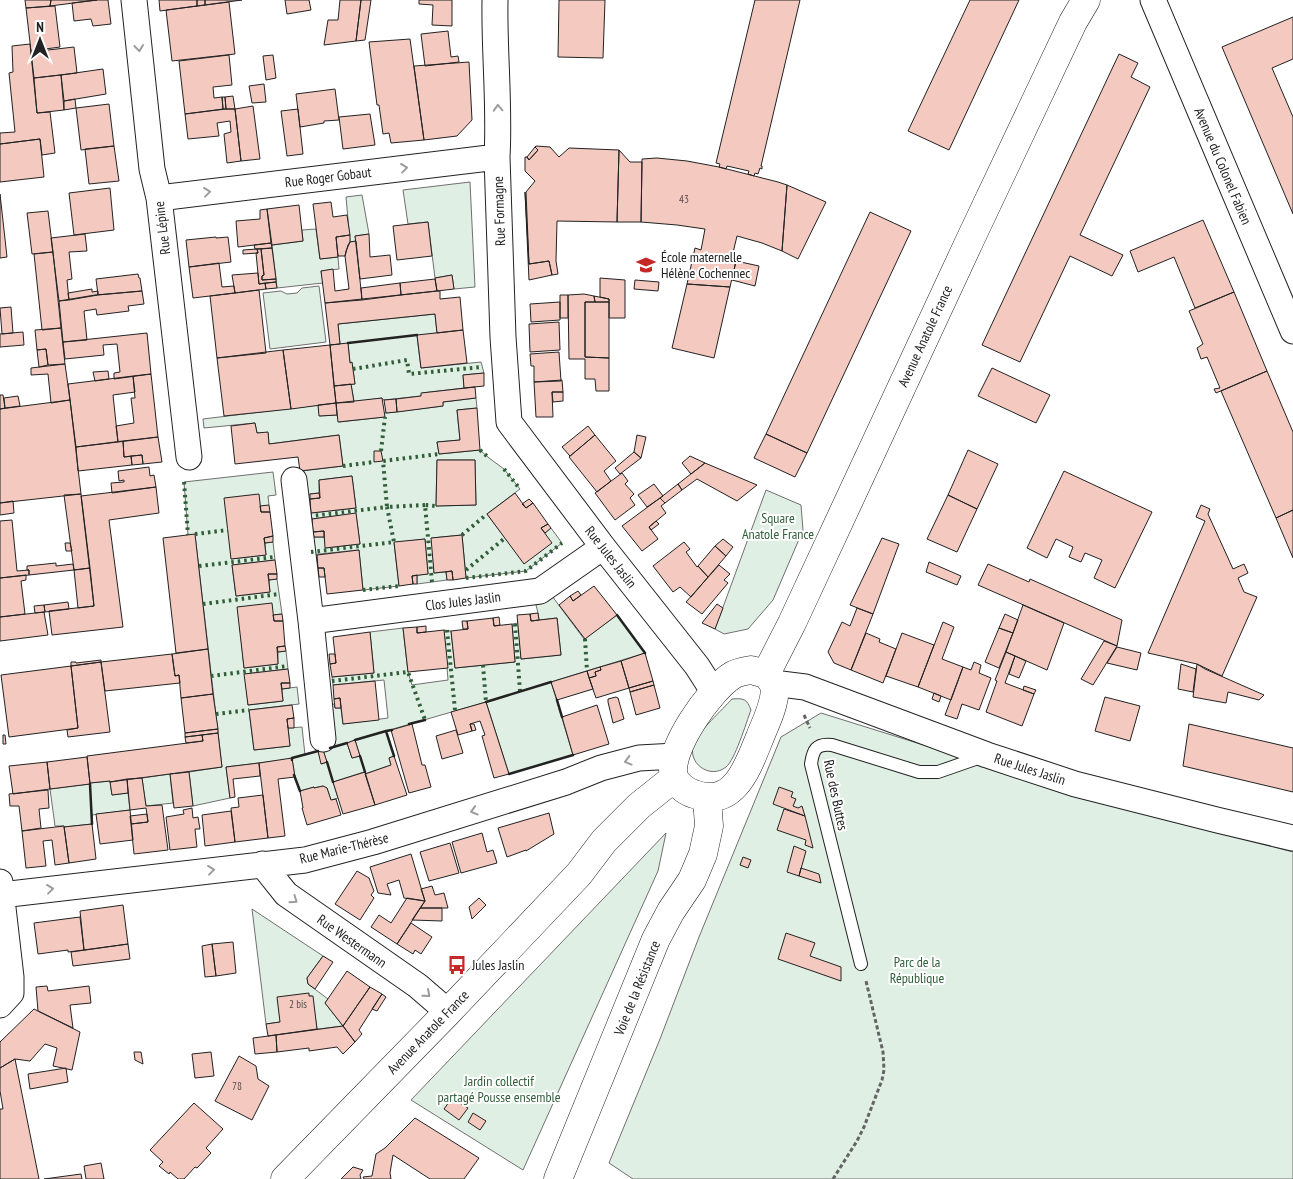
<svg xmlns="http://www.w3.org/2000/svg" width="1293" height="1179" viewBox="0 0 1293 1179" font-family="'PT Sans Narrow',sans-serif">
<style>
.green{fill:#e0efe3;stroke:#6f6f6f;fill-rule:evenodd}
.building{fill:#f3c9c0;stroke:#222}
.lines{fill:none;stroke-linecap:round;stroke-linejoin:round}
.lane-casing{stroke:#222;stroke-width:14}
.street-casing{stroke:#222;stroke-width:27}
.secondary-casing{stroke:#222;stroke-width:29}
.path{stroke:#646464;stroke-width:3;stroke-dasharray:4 2.5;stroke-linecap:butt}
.lane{stroke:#fff;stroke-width:12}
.street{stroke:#fff;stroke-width:25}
.secondary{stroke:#fff;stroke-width:28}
.hedge{stroke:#2f5e38;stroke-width:4;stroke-dasharray:2.5 4;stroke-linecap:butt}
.wall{stroke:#222;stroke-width:2.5}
.oneway{stroke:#9c9c9c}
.labels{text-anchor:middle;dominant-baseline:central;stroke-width:4;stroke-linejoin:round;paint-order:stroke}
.number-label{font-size:11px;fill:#564c4a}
.street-label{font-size:14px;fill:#222;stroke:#fff}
.poi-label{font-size:14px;fill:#222;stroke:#fff;text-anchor:start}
.park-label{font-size:14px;fill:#2f5e38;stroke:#fff}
</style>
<rect width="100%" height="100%" fill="#fff"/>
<path class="green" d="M470 182 475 287 454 289 452 275 435 278 428 222 408 224 403 190Z
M362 195 369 234 355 236 356 241 350 242 346 197Z
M316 229 320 259 338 257 339 269 321 271 323 283 277 288 272 245 303 241 302 230Z
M319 286 326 342 270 349 263 293 281 291 287 294 297 293 302 288Z
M435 314 437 333 417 336 421 368 481 362 484 373 463 375 464 388 422 393 421 396 384 400 382 398 354 402 351 384H355L352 363H350L348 344H340L338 324Z
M476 398 477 408 457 410 460 440 437 442 439 454 480 450 489 458 504 469 520 489 487 514 524 563 545 533 551 528 562 543 526 571 466 578 462 535 432 538 434 573 446 572 447 580 417 584V575L428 574 425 539 394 543 399 586 363 590 359 550 309 555 308 537H324L326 548 360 544 356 514 312 519 311 513 356 508 352 476 319 480V493L303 495 300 471 343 466 339 435 269 444 268 433H257L255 423 204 428 203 419 318 405 320 416 337 415 339 422 384 417V413H386L443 406V402ZM437 460H475L476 505 436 506Z
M273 472 276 495 268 496 269 505 231 559 266 555 265 543 273 542 275 560 232 565 236 596 270 592 269 580 277 579 282 614 273 615 238 607 244 668 278 664V652L286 651 288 669 245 674 248 705 283 701 282 689 297 687 299 704 249 710 254 750 290 746 288 728 302 727 305 755 318 751 322 764 327 762 323 750 326 705 334 704 335 708H341L343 724 388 718 384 680 333 685 332 677 374 673 370 632 403 628 408 672 412 685 448 680 444 630 451 631 455 668 515 662 512 624 518 623 521 659 561 655 557 618 539 620 538 613 536 605 552 596 584 639 617 615 645 653 551 682 573 755 509 774 486 702 386 731 394 756 389 758 391 765 365 774 364 772 333 782 338 798 331 800 327 788 323 786 314 788V787L300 791 295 777 292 759 226 767 230 798 193 806 189 772 222 767 195 535H188L184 482ZM355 740 360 756 352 758 347 743Z
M766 490 801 505 803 530 773 600 748 629 724 634 715 629Z
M732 699C744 698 747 699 751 710 746 723 735 760 726 767 710 780 686 763 694 743 698 732 723 709 732 699Z
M821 713 1119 806 1293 852V1179H633L609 1163 660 1039 699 937 781 737Z
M170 774 173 803 146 806 142 778Z
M110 781 112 795 128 793 130 810 92 815V824L64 827V826H55L50 789 90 784V783Z
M666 833 658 871 523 1170 411 1100Z
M252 909 323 956 307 978 308 984 328 999 325 1003 343 1026 302 1031 317 1029 312 996H309L280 1022 266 1024Z"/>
<path class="building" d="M25 0H51L50 6 26 8Z
M51 0H97L50 6Z
M97 0H108L111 24 93 26 91 19 74 21 72 3Z
M159 0H197V6L160 11Z
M197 0H205V5L197 6Z
M205 0H242L205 5Z
M285 0H309L311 10 287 14Z
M340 0H361L356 41 324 45 328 20H338Z
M361 0H371L365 40 356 41Z
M419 0H452V26L432 25 433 5 419 4Z
M559 0H605L603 58 558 57Z
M755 0H800L761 166H762V169L760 168 758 174 755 173 754 176 748 174 749 171 727 166 726 169 719 167 720 164 716 163Z
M970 0H1019L949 150 908 131Z
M229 2 235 54 172 61 166 10Z
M55 6 60 47 31 51 26 8Z
M1293 17V59L1272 68 1293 117V214L1222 47Z
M448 31 451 57 458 56 459 62 425 66 421 34Z
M410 39 424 140 391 143 389 133 383 134 379 105H377L369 42Z
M30 44 37 113 50 112 55 153 42 155 40 139 0 144V133L15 132 9 73 13 72 12 46Z
M74 47 77 73 34 78 31 52Z
M1119 54 1138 63 1131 77 1150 87 1080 235 1123 255 1112 276 1070 256 1020 362 982 345Z
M229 55 232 85 213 87 214 98 222 97 223 109 185 114 179 61Z
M273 55 276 78 266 80 263 56Z
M469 62 472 120 457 136 424 140 414 66Z
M103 69 106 94 64 101 61 75Z
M61 75 64 110 37 113 34 78Z
M264 84 266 102 252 103 249 86Z
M335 89 339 120 324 121V123L300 127 296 94Z
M233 96 235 109H226L225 97Z
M222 97H225L226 109H223Z
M75 99 76 108 64 110V101Z
M109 104 114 146 81 150 76 108Z
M253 106 260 159 241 161 235 109Z
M226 109H235L241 161 227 163 224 134 231 132 230 121 217 123 219 136 188 139 185 114Z
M298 109 303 154 287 156 281 111Z
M370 114 375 145 343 149 339 117Z
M40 139 44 177 0 182V144Z
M114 146 119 181 89 184 85 149Z
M536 146 550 147 559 157 569 148 619 150 617 222 557 221 556 261 558 274 552 275 549 261 529 264 526 192 535 181 525 171V157H527L529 160 538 150 535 147Z
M535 147 538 150 529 160 527 157Z
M619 150 630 162H642L641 222H617Z
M657 158 687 161 719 167 778 182 787 185 782 251 762 243 737 236 732 257 737 258 736 261 730 287 687 284 695 248 701 250 705 229 677 225 641 222 642 159Z
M787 185 826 202 798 259 782 251Z
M110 188 114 230 74 235 69 193Z
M525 192 529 264 549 261 552 275 529 280Z
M0 194 7 257 0 258Z
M331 202 333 217 347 215 350 235 336 237 338 257 320 259 313 204Z
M299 205 303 241 272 245 267 209Z
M267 209 271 243 238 247 236 221 260 219V210Z
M48 211 53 252 32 254 27 213Z
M870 212 911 231 807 453 766 434Z
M1203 220 1234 292 1195 308 1174 257 1138 272 1130 251Z
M428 222 432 256 397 260 393 226Z
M85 234 87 251 69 252 72 279 67 280 69 300 59 301 51 238Z
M369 234 370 257 390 255 392 275 360 279 355 236Z
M350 235V242L348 245 345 256H338L336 237Z
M216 237V238L228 237 231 262 189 267 186 240Z
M356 241 362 300 325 303 321 271 333 269 335 291 349 289 345 256 346 251 350 242Z
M271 243 272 248 255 249 254 245Z
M272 248 276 279 262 280V276L264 275 261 249Z
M257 249 258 253 243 254V250Z
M257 249H261L264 275 262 276V280L276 279V282L259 284 256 253H258Z
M53 252 61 328 42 330 34 254Z
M736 261 759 266 755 286 732 280Z
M219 263 222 287 234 286 235 293 193 298 189 267Z
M258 273 259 284 265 283 266 289 235 293 232 275Z
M138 274 139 278H140L142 291 98 295 96 279Z
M452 275 454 289 437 291 435 278Z
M600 278 625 280V318H609V299L600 297Z
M435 279 437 291 401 295 400 283Z
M635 280 659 282 658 291 634 289Z
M276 282 277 288 266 289 265 283Z
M400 283 401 295 362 300 361 288Z
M687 284 730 287 714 358 672 348Z
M92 289V292L98 291V295L69 300 68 293Z
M259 290 266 353 217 358 210 296Z
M142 291 144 304 128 306 129 311 97 315 96 309 84 311 87 340 63 342 59 301 95 295Z
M437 291H440V299L460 297 463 330 437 333 435 314 338 324 340 344 330 345 325 303Z
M1234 292 1267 371 1216 393 1214 389 1220 388 1207 357 1201 359 1197 348 1203 344 1189 311Z
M584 294 594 296 595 302H585V357L609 358V391H596L595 379H585V359H569L568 295Z
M560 295H568V318H560Z
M594 296 609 299V302H595Z
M560 302V320L531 322 530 304Z
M585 302H609V358L585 357Z
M11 307 13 333 2 334 0 308Z
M559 322 560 350 530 352 529 324Z
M61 328 65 364 48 365 46 349 37 350 35 330Z
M463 330 467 363 421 368 417 335Z
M23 332 24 345 0 347V334Z
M147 333 151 374 114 379V373L120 372 117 344 103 345 104 355 65 359 63 342Z
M348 343 350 363 352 362 355 384 334 386 330 345Z
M330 345 336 403 291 409 283 350Z
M46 349 48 365 39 367 37 350Z
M283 350 291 409 224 416 217 358Z
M559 352 561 381 534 382V366H531L530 354Z
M65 364 70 400 51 403 48 374 31 375V368Z
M992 368 1050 395 1036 423 978 396Z
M108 371 109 379 95 381 93 372Z
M1267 371 1293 432V510L1276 518 1221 391Z
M484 373V386L464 388 463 375Z
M151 374 158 437 118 442 116 426 134 423 131 398H135L133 376Z
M133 376 135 392 113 395 118 442 76 447 68 384Z
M562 380 563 392H552L553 417H536L534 382Z
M351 384 354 402 336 403 334 386Z
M475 387 476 398 443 402V406L397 412 396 399 421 396V393Z
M552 392H563V401L553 402Z
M0 395H3L5 408 0 409Z
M18 396 20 406 5 408 4 398Z
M382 398 385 417 338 422 336 403Z
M396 399 397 412 386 413 384 400Z
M70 400 81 494 0 503V409Z
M336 403 337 415 319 416 318 405Z
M477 408 480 450 439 454 437 442 460 440 457 410Z
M255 423 257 433 268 432 269 444 339 435 343 466 300 471 298 457 235 464 231 426Z
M588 426 595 435 570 456 562 447Z
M766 434 807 453 795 477 754 458Z
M595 435 616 461 604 471 611 481 597 492 569 457Z
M637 435 646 437 641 458 634 452Z
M158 437 162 462 143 464 142 455 124 457 123 441Z
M123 441 124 457 131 456 132 465 78 471 76 447Z
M968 450 998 464 977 509 948 495Z
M374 451H381L383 461 374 462Z
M634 452 641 458 620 474 615 468Z
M142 455 143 464 132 465 131 456Z
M690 456 705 463 691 474 682 463Z
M437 460H475L476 505 436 506Z
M705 463 757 485 737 501 697 479 682 490 678 484Z
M149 467 150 476 154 475 156 487 112 493 111 483 124 482V480L119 481 118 471Z
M1064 471 1152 512 1115 588 1094 578 1102 560 1085 553 1081 562 1069 557 1073 547 1056 539 1047 558 1027 548Z
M622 473 628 481 625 484 634 494 630 498 635 505 615 520 595 493Z
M352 476 356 508 311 513 310 499 320 498 319 480Z
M654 484 663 496 647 507 638 495Z
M678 484 682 490 665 503 660 498Z
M156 487 159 513 109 520 123 627 52 635 49 611 94 606 81 496Z
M319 493 320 498 310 499V494Z
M515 493 526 508 533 503 548 524 541 528 552 543 524 564 487 514Z
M81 494 90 568 74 570 64 495Z
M259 494 261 512H270L273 536 264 538 266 555 231 559 224 498Z
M948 495 977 509 957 552 927 539Z
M660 498 665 503 661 506 666 513 649 527 658 539 642 551 622 526Z
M529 499 533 503 526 508 522 504Z
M13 501 14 513 0 515V503Z
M269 505 270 512H261L260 506Z
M1201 505 1210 509 1208 514 1233 569 1244 564 1248 573 1238 578 1244 592 1257 597 1222 676 1197 664 1148 653 1205 521 1196 517Z
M1293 510V558L1276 518Z
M356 513 360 544 325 548 324 531 313 532 312 519Z
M12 520 17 571 29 570V575L0 578V521Z
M656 521 659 524 651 530 649 527Z
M548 524 551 528 545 533 541 528Z
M324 531V537H314L313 532Z
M195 534 208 649 176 653 163 538Z
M462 535 466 578 453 580 452 571 434 573 431 538Z
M273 536V542L265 543 264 538Z
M882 538 899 544 873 614 850 605Z
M425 539 428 574 412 576 413 584 399 586 394 542Z
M723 539 733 547 726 556 715 546Z
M684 542 690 549 686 552 697 567 698 566 708 577 691 597 680 587 673 592 653 566Z
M65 543H70L72 551H66Z
M715 546 726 556 708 577 698 566Z
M359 550 363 590 327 594 324 568H318L317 555Z
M275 560 277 574H268L270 592 236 596 232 565Z
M929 562 961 576 957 585 926 572Z
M56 563V566L73 564 74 570 29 575V570H27V566Z
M988 564 1029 582 1030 579 1122 620 1117 646 978 585Z
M719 565 730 574 724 580 728 583 702 614 686 602Z
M90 568 94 606 78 608 74 570Z
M318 568H324L325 577H319Z
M452 571 453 580H447L446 572Z
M268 574H277V579L269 580Z
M26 575V580L21 581 25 614 0 617V578Z
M417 575V584H413L412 576Z
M594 586 617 615 585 639 559 605 570 596 573 601Z
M578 591 581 595 573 601 570 596Z
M68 602 69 609 45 612 44 605Z
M272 603 274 621H283L285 646 277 647 278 664 244 668 237 607Z
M717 604 723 608 715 629 702 623Z
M44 605 45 612 35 613 34 606Z
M1023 605 1064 623 1047 670 1006 652Z
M857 608 873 614 851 670 834 663 828 652 842 622 850 626Z
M44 612 48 635 0 641V617Z
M538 613 539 620 531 621 530 614Z
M282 614 283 621H274L273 615Z
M530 614 531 621 557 618 561 655 521 659 517 615Z
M1005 614 1018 620 1013 633 999 628Z
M499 617 500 625 494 626 493 618Z
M493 618 494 626 512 624 515 662 455 668 451 631 468 629 467 621Z
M462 621H467L468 629H463Z
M943 622 954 627 942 659 963 667 951 700 918 687Z
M426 626V632L417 633V627Z
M417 627V633L444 630 448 668 408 672 403 628Z
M999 628 1013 633 999 668 985 662Z
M370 632 374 673 332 677 330 664 336 663 333 637Z
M866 633 880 639 879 642 896 649 883 683 851 670Z
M902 633 934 645 918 687 886 676Z
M1104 641 1117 646 1093 685 1081 679Z
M285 646 286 651 278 652 277 647Z
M1117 647 1141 653 1137 670 1107 663Z
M208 649 213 694 181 698 179 675 175 676 172 654Z
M1006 652 1015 656 1005 683 1034 694 1022 726 986 712 997 681 995 680Z
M645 653 653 681 629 688 621 661Z
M172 654 175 676 179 675 180 683 105 691 101 662Z
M329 654H335L336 663 330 664Z
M1015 656 1026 661 1019 678 1009 674Z
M101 660V662L71 666V662H76V663Z
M621 661 629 688 596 698 589 678 596 676 595 672 601 670 600 667Z
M101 662 110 732 68 737 67 730 78 728 71 666Z
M974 662 981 665 979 673 991 678 979 710 962 704 957 719 945 715 963 667 971 670Z
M1181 664 1196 669 1193 692 1178 689Z
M1197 664 1205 669 1264 695 1259 700 1228 692 1226 703 1193 697Z
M71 666 78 728 9 737 1 675Z
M600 667 601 670 595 672 596 676 589 678 587 671Z
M288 669 290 683H281L283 701 248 705 244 674Z
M587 671 593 689 557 700 551 682Z
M375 681 379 720 343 724 340 698 334 699 333 685Z
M653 681 654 685 630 692 629 688Z
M281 683H290V688L282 689Z
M654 685 660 708 636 715 630 692Z
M1024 686 1036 690 1034 694 1023 690Z
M934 693 941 696 939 702 932 699Z
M213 694 218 729 185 733 181 698Z
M616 697 618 698 624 719 613 723 608 702V699Z
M1105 697 1140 706 1130 741 1095 731Z
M340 698 341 708H335L334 699Z
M486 702 509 774 494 778 482 736 485 735 480 721 470 724 472 731 458 735 451 712Z
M292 705 294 718 287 719 290 746 254 750 249 710Z
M597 705 609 744 573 755 562 717Z
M294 718V728H288L287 719Z
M412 724 422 765H425L431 787 409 793 391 730Z
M470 724H474L476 730 472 731Z
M1189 724 1293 748V792L1183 766Z
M218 729V733L185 737V733Z
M456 730 463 753 442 759 436 736Z
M218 733 222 767 110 782V781L90 783 87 756 203 741 202 735Z
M3 735H5L6 744H3Z
M202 735 203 741 186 743 185 737Z
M355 740 360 756 352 758 347 743Z
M323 750 327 762 321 764 318 751Z
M394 756 407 795 375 805 365 774 391 765 389 758Z
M87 757 90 784 50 789 47 762Z
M292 758 295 777 278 779 285 836 268 838 259 763Z
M47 762 50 789 13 794 9 766Z
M259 763 260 776 233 779 235 797 230 798 226 767Z
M189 772 193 806 174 808 170 774Z
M365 772 375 805 343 814 333 782Z
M142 778 146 806 162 805 168 850 134 854 131 824 148 822 146 808 130 810 127 779Z
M127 779 128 793 112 795 110 782Z
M323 786 327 788 331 800 336 799 341 815 307 825 302 808H303L300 791 314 787V788Z
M779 787 793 792 791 797 796 799 793 806 798 808 802 806 805 816 773 804Z
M48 790 49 808 39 809 41 828 22 831 19 806H10L9 794Z
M263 795 268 838 235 842 231 808 239 807 238 798Z
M192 808 193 818 198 817 200 829H195L197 847 170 850 166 817 184 814 183 810Z
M784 809 805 816 813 848 805 845 806 840 777 830Z
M130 810 133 840 100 844 96 814Z
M231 811 235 842 205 846 202 815Z
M549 813 554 834 526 851V850L507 857 498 828Z
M147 814 148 822 131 824 130 816Z
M92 824 96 859 69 863 64 827Z
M64 826 69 863 55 865 52 840 43 841 46 866 26 868 22 831Z
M482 833 487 852 493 850 497 863 461 873 452 842Z
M450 843 459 873 429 881 420 852Z
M794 846 806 851 799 876 787 872Z
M411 854 425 901 404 898 399 880 387 884 391 895 378 893 370 867Z
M743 857 751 860 748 868 740 865Z
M801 868 819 874 821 883 799 876Z
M357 871 369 878 374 891 371 895 374 898 360 920 335 904Z
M432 886 435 895 444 893 448 908H420L425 901 421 889Z
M407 898 425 901 397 944 371 927 379 915 391 923Z
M479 898 486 905 472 919 469 907Z
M123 905 128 944 84 950 80 911Z
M420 908H442V921L412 920Z
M80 917 84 950 68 952V950L38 954 34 923Z
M411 923 432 937 421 954 415 950 413 954 397 944Z
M786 933 815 943 810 956 841 967V981L778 959Z
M233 942 236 973 216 976 212 944Z
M128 944 130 959 73 966 71 952Z
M212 944 216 976 205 977 202 946Z
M323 956 333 962 315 989 308 984 307 978Z
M347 971 370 987 343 1026 325 1003Z
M47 986 48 991 89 986 91 1003 70 1005 73 1028 38 1011 36 987Z
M370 987 382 994 359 1030 362 1034 355 1042 343 1026Z
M309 993V996H313L317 1029 268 1036 266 1024 280 1022 277 997Z
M382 994 386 997 377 1011 372 1009Z
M34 1009 80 1032 72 1070 53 1066 57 1048 45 1044 30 1061 15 1059 0 1068V1042Z
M343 1026 355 1042 343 1054 337 1047 309 1051V1048L277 1052 276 1035Z
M276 1035 277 1052 255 1054 253 1038Z
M134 1052H141L143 1064 135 1060Z
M211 1052 214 1076 195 1078 192 1054Z
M239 1056 256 1066 258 1079 269 1086 252 1120 215 1101Z
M15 1059 39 1179H0V1109H3L0 1091V1068Z
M66 1068 68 1082 30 1089 28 1074Z
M452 1098 468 1108 459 1120 444 1109Z
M194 1103 223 1129 206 1148 211 1153 197 1168 195 1167 184 1179H178L170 1172 169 1174 159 1166 163 1162 150 1150Z
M473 1113 486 1121 480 1130 468 1122Z
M415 1118 479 1158 464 1179H430L393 1155 390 1173 391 1179H364L363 1177 372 1176 376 1154 385 1148Z
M101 1163 104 1179H86L84 1166Z
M353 1167 363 1170 360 1175 361 1179H341Z
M81 1174 82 1179H44Z"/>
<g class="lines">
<g class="lane-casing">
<path id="lane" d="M861 964 811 764C813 750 816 743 832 745L919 772H938L984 756"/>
</g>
<g class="street-casing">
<path id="street" d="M134 0 152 169 159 198 189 457
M495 0C494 52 500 105 497 157L503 337 509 422 603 547 697 666 713 691
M1153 0 1293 331
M159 198 497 157
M294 480 311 621 323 739
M311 621 540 591 603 547
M773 683 805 687 987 755 1075 784 1217 820 1293 838
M262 864 286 894 418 986 448 1012
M0 882 11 977V993L0 1005
M1 895 305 860 373 842 566 782 601 768 639 758 676 756"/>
</g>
<g class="secondary-casing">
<path id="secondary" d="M751 670 766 674C768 676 771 680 773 683 779 697 765 724 760 737 748 766 735 809 694 794 687 792 677 785 674 777 666 751 711 688 733 675 738 672 745 671 751 670Z
M766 674 792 623 970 240 1073 22 1086 0
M285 1179 448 1012 579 874 604 841 639 806 674 778
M558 1179 656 939 671 911 692 880 703 854 709 826 707 798"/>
</g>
<path class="path" d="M804 715 810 728
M833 1179 857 1141 864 1127 882 1080 884 1070 883 1052 866 981"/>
<use href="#lane" class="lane"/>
<use href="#street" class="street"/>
<use href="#secondary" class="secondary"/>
<path class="hedge" d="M353 369 407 360 409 374 482 367
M480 450 489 458
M381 451 385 417
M343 466 374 462
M504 469 520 489
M184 482 188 535
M425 505 387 507 383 461 439 454
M195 534 228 530
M462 535 487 514
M311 552 394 542 387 507 312 516
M199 566 275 557
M466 570 505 538
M466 578 526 571 562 543
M432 582 425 505 436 506
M363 590 399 586
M203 604 279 594
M515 624 520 691
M447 630 455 710
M585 639 587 671
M483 665 486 702
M211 676 288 666
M332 681 408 672 425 720
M216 714 249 710"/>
<path class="wall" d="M348 343 417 335
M617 615 645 653
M557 700 562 717
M486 702 551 682
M409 724 425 720
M392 730 386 731 394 756
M355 740 386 731
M330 748 347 743
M360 756 365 772
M292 760V758L318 751
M327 762 333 782
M509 774 573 755
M294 775 300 791
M90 784 92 824"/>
</g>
<defs><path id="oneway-chevron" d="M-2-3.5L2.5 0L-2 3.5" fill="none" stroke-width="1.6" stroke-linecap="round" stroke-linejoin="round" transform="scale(1.25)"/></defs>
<g class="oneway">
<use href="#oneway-chevron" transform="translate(139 48) rotate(84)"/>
<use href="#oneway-chevron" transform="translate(498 108) rotate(-92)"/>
<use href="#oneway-chevron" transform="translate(404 168) rotate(-7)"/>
<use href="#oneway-chevron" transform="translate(207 192) rotate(-7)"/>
<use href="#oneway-chevron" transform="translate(628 761) rotate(165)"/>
<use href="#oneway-chevron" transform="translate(474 811) rotate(163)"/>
<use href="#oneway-chevron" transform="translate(211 870) rotate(-7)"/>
<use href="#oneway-chevron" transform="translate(50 889) rotate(-7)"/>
<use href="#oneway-chevron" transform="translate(294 900) rotate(35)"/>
<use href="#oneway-chevron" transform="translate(427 994) rotate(41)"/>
</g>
<defs>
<g id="school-bare" transform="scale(1.5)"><path d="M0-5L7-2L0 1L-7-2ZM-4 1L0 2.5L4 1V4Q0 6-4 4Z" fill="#c62828" stroke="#fff" stroke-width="2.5" paint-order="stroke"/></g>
<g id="bus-bare" transform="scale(1.5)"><path d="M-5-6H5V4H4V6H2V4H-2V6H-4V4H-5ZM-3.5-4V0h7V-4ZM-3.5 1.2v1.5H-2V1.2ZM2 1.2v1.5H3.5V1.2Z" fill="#c62828" stroke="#fff" stroke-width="2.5" paint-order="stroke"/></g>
</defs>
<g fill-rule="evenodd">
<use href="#school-bare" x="646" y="265"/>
<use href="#bus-bare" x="457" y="965"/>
</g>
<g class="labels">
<g class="number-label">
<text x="684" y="199">43</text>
<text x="298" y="1004">2 bis</text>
<text x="237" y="1086">78</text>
</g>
<g class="street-label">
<text transform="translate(1223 166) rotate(67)">Avenue du Colonel Fabien</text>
<text transform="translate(328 177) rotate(-7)">Rue Roger Gobaut</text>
<text transform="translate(499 211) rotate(-92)">Rue Formagne</text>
<text transform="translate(162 228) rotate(-97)">Rue Lépine</text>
<text transform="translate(925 336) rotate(-65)">Avenue Anatole France</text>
<text transform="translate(611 557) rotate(52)">Rue Jules Jaslin</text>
<text transform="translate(463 601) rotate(-7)">Clos Jules Jaslin</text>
<text transform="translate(1030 769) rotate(18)">Rue Jules Jaslin</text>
<text transform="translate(836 795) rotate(78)">Rue des Buttes</text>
<text transform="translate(344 848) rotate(-14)">Rue Marie-Thérèse</text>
<text transform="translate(352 941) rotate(35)">Rue Westermann</text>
<text transform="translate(637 988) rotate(-68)">Voie de la Résistance</text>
<text transform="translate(428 1032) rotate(-46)">Avenue Anatole France</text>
</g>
<g class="poi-label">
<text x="661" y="257">École maternelle<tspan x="661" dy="16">Hélène Cochennec</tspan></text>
<text x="472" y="965">Jules Jaslin</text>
</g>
<g class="park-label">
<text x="778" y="518">Square<tspan x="778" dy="16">Anatole France</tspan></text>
<text x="917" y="962">Parc de la<tspan x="917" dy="16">République</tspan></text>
<text x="499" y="1081">Jardin collectif<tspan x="499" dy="16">partagé Pousse ensemble</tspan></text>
</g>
</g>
<g transform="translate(40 40)" stroke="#ffffff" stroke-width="4" paint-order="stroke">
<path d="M0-4L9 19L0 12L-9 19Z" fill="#222222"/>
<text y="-8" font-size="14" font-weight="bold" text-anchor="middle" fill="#222222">N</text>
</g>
</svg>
